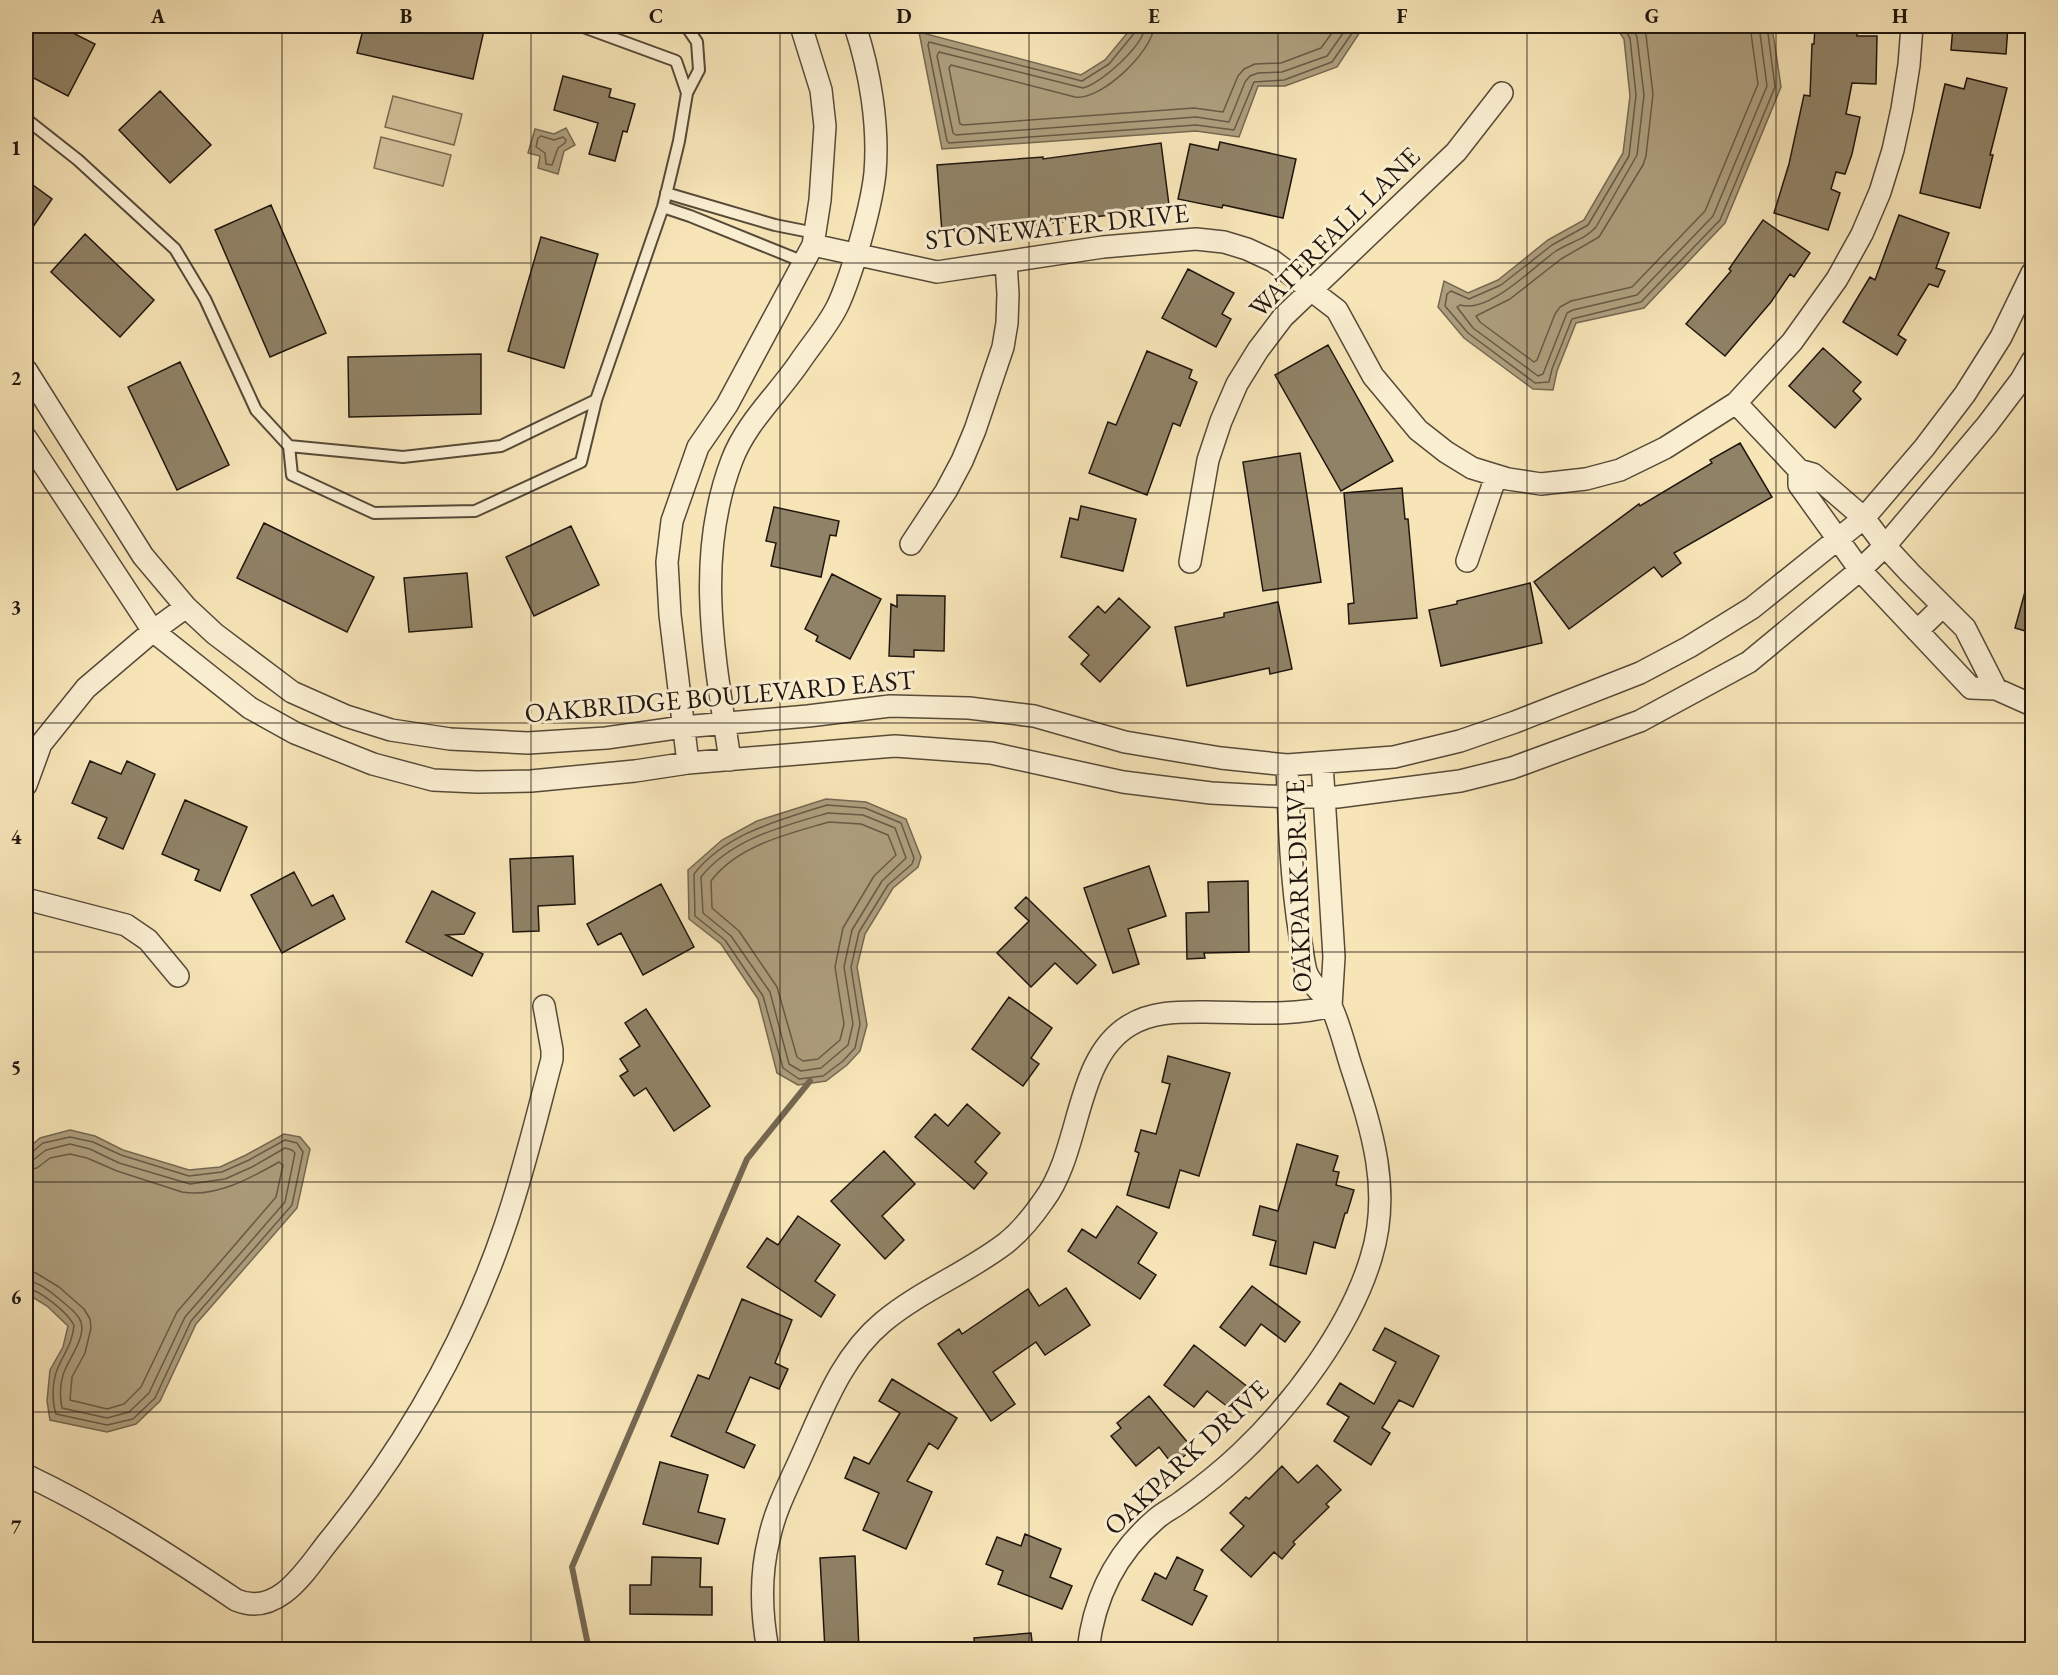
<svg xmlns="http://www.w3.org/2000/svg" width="2058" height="1675" viewBox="0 0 2058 1675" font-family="'EB Garamond',serif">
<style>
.green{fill:#d2c29b;stroke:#796c54;stroke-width:1.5}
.water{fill:#ae9f7e;stroke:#756851;stroke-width:1.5}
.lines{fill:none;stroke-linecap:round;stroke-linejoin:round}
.shore{stroke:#675a46;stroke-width:1.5}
.stream{stroke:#756851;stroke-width:6}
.building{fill:#908266;stroke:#20160e;stroke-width:1.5}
.service-casing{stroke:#564a38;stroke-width:14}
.minor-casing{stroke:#564a38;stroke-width:24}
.service{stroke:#faeed1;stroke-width:10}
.minor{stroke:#faeed1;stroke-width:21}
.grid{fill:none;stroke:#20160e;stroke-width:1.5;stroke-opacity:0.55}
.labels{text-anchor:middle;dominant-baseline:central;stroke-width:6;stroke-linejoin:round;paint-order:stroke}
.street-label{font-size:27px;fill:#20160e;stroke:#faeed1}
.neatline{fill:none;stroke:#20160e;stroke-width:2}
.grid-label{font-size:20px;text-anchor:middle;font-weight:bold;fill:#20160e}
</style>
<rect width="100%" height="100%" fill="#f7e5b8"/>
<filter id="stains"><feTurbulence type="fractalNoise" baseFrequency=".00333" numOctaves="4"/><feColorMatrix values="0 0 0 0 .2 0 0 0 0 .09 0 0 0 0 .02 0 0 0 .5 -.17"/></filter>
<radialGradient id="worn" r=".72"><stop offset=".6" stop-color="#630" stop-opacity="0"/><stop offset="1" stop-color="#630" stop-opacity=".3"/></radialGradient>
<path class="green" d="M393 96 462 114 454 145 385 127Z
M381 137 451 155 443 186 374 168Z"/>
<path class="water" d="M1133 26H1226L1231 27 1232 26H1364L1337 67 1285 86H1258L1239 137 1196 131 942 149 919 32 1081 75 1105 60Z
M1615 26H1772L1781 87 1725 223 1644 308 1576 323 1557 371 1553 390 1533 389 1464 338 1438 307 1444 281 1468 293 1498 280 1548 240 1584 220 1623 153 1630 96 1624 39Z
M535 129 554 134 566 128 575 145 564 151 558 174 538 168 540 156 528 153Z
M826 799 866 802 906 819 921 857 918 867 893 888 865 934 857 967 867 1025 860 1051 847 1065 826 1081 798 1085 777 1073 758 999 721 944 689 919 688 870 722 840 757 821Z
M70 1130 95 1136 123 1150 189 1170 220 1167 246 1155 284 1134 300 1137 310 1149 297 1208 196 1324 160 1401 136 1424 107 1432 50 1420 47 1401 50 1370 63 1347 68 1326 47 1306 26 1293V1150L40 1138Z"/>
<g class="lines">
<path class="shore" d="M1137 26 1136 31 1109 64 1082 81 929 42 928 45 947 141 949 143 1196 125 1234 130 1254 82 1284 80 1332 62 1357 26
M1145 26C1144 45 1102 83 1083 88L939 52 937 56 953 133 956 135 1196 117 1229 122 1245 82 1250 76 1258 73 1282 72 1327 56 1348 26
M1154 26C1153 51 1101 101 1075 97L951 65 949 68 960 124 963 125 1194 108 1223 112 1238 76 1244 69 1255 64 1281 63 1321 48 1337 26
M1622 26 1630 38 1636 95 1629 156 1588 225 1552 245 1501 285 1469 299 1451 291 1447 294 1445 306 1468 333 1535 383 1549 382 1552 369 1572 319 1641 302 1720 220 1775 87 1767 26
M1631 26 1637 37 1644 95 1637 155 1596 227C1586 239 1568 243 1556 251 1533 267 1489 314 1460 305L1457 307 1473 328 1538 376 1543 374 1567 313 1573 310 1637 295 1713 216 1767 86 1759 26
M1642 26 1646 35 1653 94 1646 156 1643 165 1599 237 1561 259 1510 299 1476 316 1480 322 1534 362 1537 360 1555 314 1560 307 1571 301 1632 287 1705 211 1758 84 1750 26
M541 136 554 140 563 137 566 140 565 143 558 148 552 165 546 164 545 153 536 147 538 138Z
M827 805 865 808 901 823 914 858 912 864 888 885 859 932 851 967 860 1024 855 1048 843 1061 823 1076 799 1079 783 1068 763 996 725 940 695 916 694 874C726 833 780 820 827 805Z
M828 813 863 815 895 828 906 858 882 881 852 930 844 967 853 1024 848 1045 821 1068 801 1071 789 1064 770 992 731 936 703 913 701 877C731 839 783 826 828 813Z
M829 822 861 824 888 835 896 855 874 876 843 928 835 967 844 1024 840 1040 818 1059 803 1061 797 1057 777 987 739 931 712 908 711 881C738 845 788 834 829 822Z
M26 1154 31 1153 43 1143 70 1137 93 1142 121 1155 189 1176 222 1172 249 1160 285 1140 297 1143 303 1152 292 1205 191 1321 155 1398 133 1419 107 1425 56 1414C52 1402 52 1383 57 1370 64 1352 72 1346 74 1325 67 1312 40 1290 26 1288
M26 1161 33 1160 46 1150 70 1144 90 1149 119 1163 190 1184 225 1179 252 1167 285 1148 292 1150 295 1153 285 1202 185 1317 149 1393 129 1412 107 1418 62 1408C60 1398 60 1385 63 1375 67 1360 90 1334 79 1318 74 1310 65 1304 58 1298 50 1291 37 1281 26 1281
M26 1170 37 1168 50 1158 70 1154 87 1158 117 1171 182 1192C215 1198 251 1178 279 1162L283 1165 276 1197 177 1312 141 1387 124 1404 107 1409 70 1400 72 1377 85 1353 91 1328 90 1319 84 1309 59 1287 36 1273 26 1272"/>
<path class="stream" d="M589 1650 572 1567 747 1159 810 1081"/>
</g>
<path class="building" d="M26 26H59L95 44 68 96 26 74Z
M364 26H485L473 79 357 53Z
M1815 26H1857V36H1877L1876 84 1852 83 1846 114 1860 117 1852 154 1845 174 1836 172 1831 189 1840 193 1828 230 1774 213 1789 164 1804 95 1810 96 1812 44H1814Z
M1953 26H2008L2006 54 1951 50Z
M563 76 611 89 609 97 635 104 627 132 623 131 615 161 589 154 598 123 554 110Z
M1967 78 2007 88 1990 155H1993L1980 208 1920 193 1945 84 1964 89Z
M160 91 211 145 170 183 119 130Z
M1220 142 1296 159 1283 218 1223 205 1222 208 1178 199 1190 144 1218 150Z
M1161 143 1169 205 1115 212V214L1048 224 942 233 937 165 1043 157V159Z
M26 180 52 199 26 237Z
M271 205 326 333 270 357 215 230Z
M1899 215 1949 233 1936 268 1945 271 1938 287 1929 284 1898 335 1906 340 1897 355 1843 322 1870 277 1875 280Z
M1763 220 1810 253 1794 277 1790 274 1771 302 1725 356 1686 324 1731 271 1729 269Z
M85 234 154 300 120 337 51 272Z
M541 237 598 254 564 368 508 351Z
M1188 269 1234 293 1222 314 1231 319 1216 347 1162 318Z
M1328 345 1393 461 1341 491 1275 375Z
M1823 348 1861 382 1853 391 1861 399 1835 428 1789 386Z
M1147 351 1192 370 1189 378 1197 382 1180 426 1173 423 1147 495 1089 473 1108 422 1116 425Z
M481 354V414L349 417 348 357Z
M180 362 229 465 177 490 128 387Z
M1740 443 1772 497 1674 553 1681 563 1662 577 1654 567 1569 629 1534 582 1639 504 1640 506 1712 463 1710 460Z
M1300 453 1321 582 1263 591 1243 462Z
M1402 488 1405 519H1408L1417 618 1349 624 1348 604 1354 603 1344 493Z
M1081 506 1136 519 1123 571 1061 557 1070 518 1078 520Z
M774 507 839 521 836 536 830 535 821 577 771 566 776 543 766 541Z
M264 523 374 577 347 632 237 578Z
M571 526 599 585 534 616 506 557Z
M467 573 472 627 409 632 404 578Z
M832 574 881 599 850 659 816 641 818 636 805 629Z
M2028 581 2032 582V633L2015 628Z
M1530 583 1542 643 1441 666 1429 610 1457 604V601Z
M897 595 945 596 944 651 914 650V657L889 656 891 604 897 607Z
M1119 598 1150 627 1100 682 1081 664 1089 655 1069 637 1098 606 1105 613Z
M1278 602 1292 669 1270 674 1269 668 1187 686 1175 627 1224 617V613Z
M90 761 121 774 127 761 155 774 123 849 98 838 107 818 72 803Z
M185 800 247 827 220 891 195 880 199 870 162 854Z
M573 856 575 904 538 906 539 931 513 932 510 859Z
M1149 866 1166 916 1128 929 1139 964 1113 973 1084 888Z
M294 872 312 906 333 895 345 919 282 953 251 895Z
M1248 881 1249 952 1204 953 1205 958 1187 959 1186 913 1209 912 1208 882Z
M661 884 694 947 643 975 621 933 598 945 587 924Z
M432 891 475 913 464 934 446 935 483 954 472 976 406 942Z
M1026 897 1096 965 1077 984 1055 963 1031 987 997 953 1029 921 1015 908Z
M1009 997 1052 1028 1031 1058 1039 1064 1023 1086 972 1049Z
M646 1009 710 1106 674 1131 646 1088 634 1096 620 1076 628 1071 620 1059 640 1046 625 1023Z
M1168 1056 1230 1073 1199 1176 1180 1170 1169 1208 1127 1195 1139 1153 1135 1151 1141 1130 1156 1134 1170 1084 1162 1082Z
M967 1104 1000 1133 975 1162 987 1173 974 1189 915 1137 935 1114 948 1126Z
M1297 1144 1338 1156 1333 1171 1339 1172 1336 1185 1354 1190 1347 1213H1345L1335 1248 1314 1242 1306 1274 1270 1265 1276 1241 1253 1235 1260 1206 1278 1211Z
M884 1151 915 1184 882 1216 904 1240 885 1259 831 1201Z
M1117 1206 1157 1233 1138 1263 1156 1275 1140 1299 1068 1251 1082 1229 1096 1238Z
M798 1216 840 1245 815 1281 835 1295 821 1317 747 1267 767 1238 778 1245Z
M1252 1286 1300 1322 1285 1342 1261 1324 1245 1346 1220 1327Z
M1066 1288 1090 1325 1045 1355 1036 1342 993 1372 1015 1404 991 1421 938 1344 959 1329 962 1334 1028 1289 1039 1306Z
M742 1299 792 1320 775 1363 788 1369 779 1389 750 1377 726 1432 755 1445 744 1468 671 1436 698 1375 709 1379Z
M1385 1328 1439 1356 1413 1407 1399 1400 1382 1428 1390 1433 1371 1465 1334 1441 1349 1417 1327 1404 1340 1383 1374 1404 1396 1362 1373 1350Z
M1194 1345 1249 1388 1232 1410 1207 1391 1194 1407 1164 1385Z
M892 1379 957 1418 938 1449 929 1443 907 1481 932 1492 906 1549 863 1530 879 1493 845 1478 854 1457 869 1464 900 1413 879 1401Z
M1149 1396 1193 1449 1173 1465 1159 1447 1136 1466 1111 1436 1121 1428 1117 1423Z
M660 1462 708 1475 698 1512 725 1519 718 1544 643 1524Z
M1317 1465 1341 1490 1326 1504 1329 1507 1293 1542 1295 1544 1282 1559 1274 1552 1251 1577 1221 1550 1244 1526 1230 1513 1246 1497 1249 1499 1282 1466 1298 1483Z
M1025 1534 1061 1549 1050 1577 1072 1586 1062 1609 998 1584 1003 1571 986 1564 997 1537 1021 1546Z
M855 1556 859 1650H825L820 1558Z
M652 1557 701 1558 700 1587H712V1615L630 1614V1585H651Z
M1177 1557 1203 1570 1194 1590 1207 1596 1192 1625 1142 1600 1155 1573 1166 1579Z
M1031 1633 1033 1650H975L974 1638Z"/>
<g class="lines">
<g class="service-casing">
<path id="service" d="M686 26 697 42 699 70 687 93
M26 119 78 160 175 249 205 299 256 410 289 446 292 475 374 513 475 511 581 462 596 400 663 207 679 141 687 93 676 61 586 28 585 26
M666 193 775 225 815 233
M663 207 690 216 804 262
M289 446 403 457 501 446 596 400"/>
</g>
<g class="minor-casing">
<path id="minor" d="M813 245 937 272 1103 247 1196 239 1224 242 1247 249 1273 261 1337 310 1373 376 1418 430 1446 452 1472 468 1508 479 1541 484 1586 479 1620 470 1665 448 1736 403 1792 342 1837 279 1862 234 1880 192 1893 150 1902 109 1909 65 1912 26
M26 370 143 556 186 607 215 634 292 692 346 716 391 730 450 739 528 743 606 738 683 727 808 716 890 706 969 708 1034 716 1125 742 1221 758 1287 765 1394 757 1460 741 1515 722 1640 673 1689 647 1752 608 1864 518 1924 448 1965 394 2001 337 2032 273
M1736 403 1799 470 1813 474 1864 518 1885 546 1910 573 1965 628 1996 689
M26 438 153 631 250 708 295 733 373 764 433 780 477 782 531 781 635 771 688 763 895 746 991 753 1123 782 1211 793 1288 797H1337L1460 781 1512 768 1640 721 1749 662 1860 570 1885 546 1987 425 2021 380 2032 361
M1799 470V485L1860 570 1971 688 1996 689 2032 705
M911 544 946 491 962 461 975 430 1003 347 1007 323 1008 294 1006 262
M1467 561 1496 476
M1190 562 1208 460 1221 421 1237 384 1258 350 1283 317 1456 152 1502 93
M1917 631 1943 606
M730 760C715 659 694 559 732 460 746 423 777 395 799 363 811 345 827 327 837 307 845 291 850 274 856 256 864 229 872 201 875 173 879 125 870 71 855 26
M688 763 670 615 667 562 672 521 698 447 727 405 813 245 820 200 825 126 821 90 801 26
M1322 763 1334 957 1331 1006
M26 785 41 744 86 688 153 631 186 607
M26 899 126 925 148 940 178 976
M26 1475C100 1510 168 1554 236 1600 278 1618 306 1570 328 1542 404 1449 466 1341 505 1226 524 1171 537 1115 552 1059V1050L544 1006
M768 1650C761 1613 760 1575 769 1539 775 1510 789 1484 801 1457 823 1409 841 1357 883 1322 920 1291 967 1273 1006 1243 1021 1231 1033 1216 1044 1200 1082 1149 1074 1058 1130 1025 1153 1011 1179 1012 1205 1012 1246 1012 1291 1017 1331 1006
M1088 1650C1094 1598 1116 1553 1156 1519 1164 1512 1173 1508 1181 1502 1202 1487 1222 1471 1240 1454 1293 1404 1350 1328 1371 1258 1392 1191 1372 1130 1351 1066 1345 1047 1340 1026 1332 1008 1326 995 1310 985 1306 971 1303 960 1302 947 1300 936 1291 880 1289 822 1287 765"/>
</g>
<use href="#service" class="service"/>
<use href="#minor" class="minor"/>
</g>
<path class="grid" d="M282 26V1650M531 26V1650M780 26V1650M1029 26V1650M1278 26V1650M1527 26V1650M1776 26V1650M26 263H2032M26 493H2032M26 723H2032M26 952H2032M26 1182H2032M26 1412H2032"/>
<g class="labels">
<g class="street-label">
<text transform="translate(1057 226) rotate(-6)">STONEWATER DRIVE</text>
<text transform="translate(1334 232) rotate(-45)">WATERFALL LANE</text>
<text transform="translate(720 696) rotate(-5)">OAKBRIDGE BOULEVARD EAST</text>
<text transform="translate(1298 886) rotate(-92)">OAKPARK DRIVE</text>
<text transform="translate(1186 1457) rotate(-43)">OAKPARK DRIVE</text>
</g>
</g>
<rect width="2058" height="1675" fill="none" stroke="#f7e5b8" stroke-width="66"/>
<rect x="33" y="33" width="1992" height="1609" class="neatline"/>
<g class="grid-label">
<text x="158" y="23">A</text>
<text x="406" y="23">B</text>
<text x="656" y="23">C</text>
<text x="904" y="23">D</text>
<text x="1154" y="23">E</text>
<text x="1402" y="23">F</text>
<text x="1652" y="23">G</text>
<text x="1900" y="23">H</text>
<text x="16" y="155">1</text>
<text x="16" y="385">2</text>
<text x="16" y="614">3</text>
<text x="16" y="844">4</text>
<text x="16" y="1074">5</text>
<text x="16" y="1304">6</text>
<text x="16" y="1534">7</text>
</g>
<rect width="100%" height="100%" filter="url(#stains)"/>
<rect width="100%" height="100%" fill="url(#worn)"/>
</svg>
